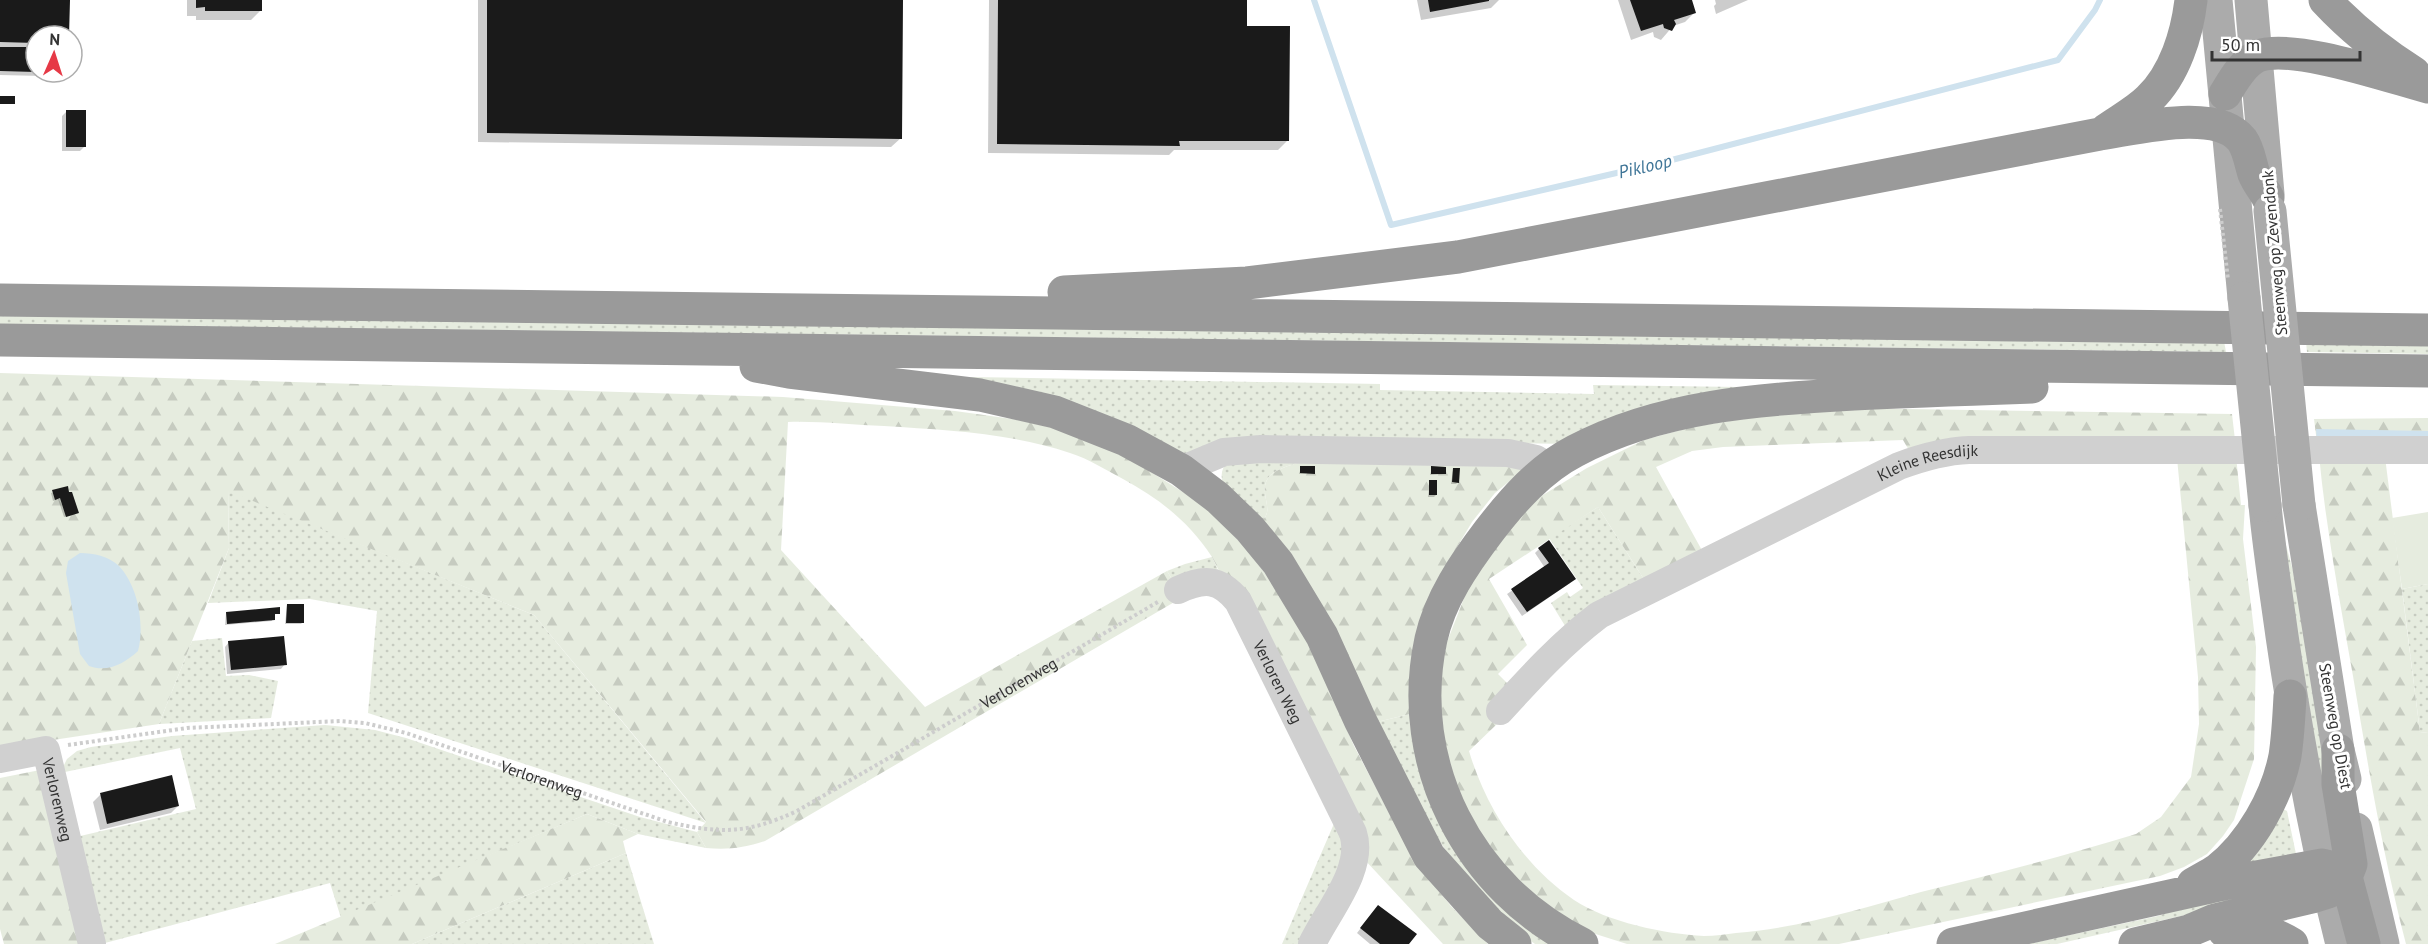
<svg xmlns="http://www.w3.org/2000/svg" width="2428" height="944" viewBox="0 0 2428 944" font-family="'PT Sans',sans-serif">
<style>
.grass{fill:url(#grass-dots)}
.forest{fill:url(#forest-firs)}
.park{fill:#e6ecdf}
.water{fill:#cfe2ee}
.shadow{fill:#0003}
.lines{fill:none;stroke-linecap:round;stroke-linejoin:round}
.stream{stroke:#cfe2ee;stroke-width:6}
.building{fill:#1a1a1a}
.path{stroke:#cdcdcd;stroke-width:4;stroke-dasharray:3 3;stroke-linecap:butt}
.minor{stroke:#d0d0d0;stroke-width:28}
.major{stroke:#ababab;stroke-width:33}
.highway{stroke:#9a9a9a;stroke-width:33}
.path-bridge{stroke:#cdcdcd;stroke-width:4;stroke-dasharray:3 3;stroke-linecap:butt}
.major-bridge{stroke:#ababab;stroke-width:33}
.labels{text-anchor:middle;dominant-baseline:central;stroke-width:6;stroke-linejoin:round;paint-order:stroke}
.street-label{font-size:16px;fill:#333;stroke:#fff}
.water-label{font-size:18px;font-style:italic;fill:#3f7597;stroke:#fff}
</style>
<defs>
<pattern id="grass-dots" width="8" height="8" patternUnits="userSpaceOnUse" patternTransform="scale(1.5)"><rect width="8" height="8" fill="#e6ecdf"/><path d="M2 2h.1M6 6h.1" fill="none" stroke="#c6cbc0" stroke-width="1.8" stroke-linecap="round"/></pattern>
<pattern id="forest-firs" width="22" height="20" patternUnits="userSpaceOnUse" patternTransform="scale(1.5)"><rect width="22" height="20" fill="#e6ecdf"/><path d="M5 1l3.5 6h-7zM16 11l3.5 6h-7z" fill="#c6cbc0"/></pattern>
</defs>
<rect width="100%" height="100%" fill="#fff"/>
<path class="grass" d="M0 315 2224 341 2226 352 0 324Z
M2306 342 2428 344V354L2307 352Z
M971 377 1380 384V390L1594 394 1593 385 1740 387 1569 444 1248 439 1186 453 1177 452 972 386Z
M1310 460C1298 463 1284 466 1273 473 1253 489 1278 510 1261 521L1224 486C1220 476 1221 469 1228 461Z
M228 490 534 615 706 823 368 713 377 611 310 599 208 603 229 548Z
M1598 507 1645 581 1567 629 1551 603 1567 592 1570 597 1583 588 1549 538Z
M2276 509 2300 596 2331 786 2332 851Z
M1212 557 1219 572 1175 584 1167 571 1185 564Z
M2428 584V733L2420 732 2402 589Z
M222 638 226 676 249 675 278 681 271 718 159 724 192 641Z
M1410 714 1416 743 1554 944H1535L1516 930 1454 863 1433 831 1377 722Z
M325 725 375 730 406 738 640 817 697 832 706 848 638 834 587 814 341 918 330 883 105 943 76 837 196 809 180 748 60 773 67 759 77 751 91 747 172 736Z
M2283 809 2287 811 2296 854 2240 867Z
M1336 819 1346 855 1298 944H1282Z
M626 853 654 944H412Z
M2301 889 2057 944H2028L2158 916 2198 902Z"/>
<path class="forest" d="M0 373 783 397 955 411 1019 420 1080 434 1135 462 1202 504 1247 549 1279 592 1308 640 1354 746 1415 862 1451 906 1488 944H1443L1364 859 1212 557C1189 522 1160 499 1123 479 1106 470 1089 459 1070 453 1011 433 946 430 884 426 853 425 820 421 788 422L781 550 925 707 1167 571 1183 597 765 841C745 848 727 850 706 848L697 832 706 822 534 615 228 491 229 548 159 724 0 748Z
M1843 408 2232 414 2235 440 1910 452 1903 440 1723 447 1692 451 1656 467 1704 554 1645 581 1598 507 1489 579 1527 645 1498 674 1523 699 1469 751C1486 809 1524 866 1574 900 1607 922 1665 934 1704 936 1715 936 1726 934 1736 933 1799 928 1860 909 1921 892 1993 874 2065 856 2136 834L2161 817 2191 777 2199 724 2198 677 2177 458 2236 456 2241 505H2245L2243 539 2256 647 2254 759 2234 820 2223 836 2207 854 2184 867 2160 876 1839 944H1627L1583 930 1546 912 1481 844 1441 755 1439 680 1447 642 1468 588 1520 513 1543 495 1587 468 1644 440 1692 427 1773 414Z
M2428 418V443H2317L2314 419Z
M2319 455 2385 457 2420 732 2428 733V944H2406C2383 856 2368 766 2353 676 2340 602 2326 529 2319 455Z
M1310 460 1511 464 1522 471 1495 493 1472 522 1447 564 1410 699V714L1377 722 1261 521C1278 510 1253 489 1273 473 1284 466 1298 463 1310 460Z
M40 770 80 944H4L0 929V778Z
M587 814 638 834 623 841 626 853 412 944H275Z"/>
<path class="park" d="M2428 512V584L2402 589 2392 518Z"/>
<path class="water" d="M2316 429 2428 431V443H2317Z
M80 553C94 553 108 556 119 566 138 586 145 625 138 651 125 663 108 673 89 666L80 654 66 573 68 561Z"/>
<path class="shadow" d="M0 0H68V36H36V72H46L42 76 0 75Z
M187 0H261L260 11 251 20H196V16H187Z
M478 0H902L901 138 891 147 478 142Z
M989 0H1246V27L1287 141 1278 150H1174L1169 155 988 153Z
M1417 0H1499L1491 8 1421 20Z
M1618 0H1690L1694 13 1685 22 1673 26 1661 40 1654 37 1653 32 1631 40Z
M1715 0H1748L1716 14 1714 6 1716 4Z
M67 111 84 147 80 151H62V116Z
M1301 468 1314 473 1299 474Z
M1432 468 1444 474 1430 475Z
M1453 470 1458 482 1456 484H1451Z
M1430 482 1436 495 1434 497H1428Z
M67 488 75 514 64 517 58 499 53 501 51 493Z
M1539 549 1570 583 1522 616 1507 594 1545 568 1535 553Z
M287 605 303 622 301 624H285Z
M226 613H279L273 615 272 621 225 625Z
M229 642 285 664 281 669 227 674 225 647Z
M171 777 178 806 171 813 100 830 93 802 100 795Z
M1374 911 1407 944H1370L1357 933Z"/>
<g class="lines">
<path class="stream" d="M1314 0 1391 225 1664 162 2058 60 2095 10 2100 0"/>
</g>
<path class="building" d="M0 0H70L69 36H36V43L0 42Z
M196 0H262V11H205V7L196 8Z
M487 0H903L902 139 487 133Z
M998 0H1247V26H1290L1289 141H1179L1180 146 997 144Z
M1428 0H1489V1L1430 12Z
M1630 0H1692L1696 13 1674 20 1676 24 1672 31 1664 28 1663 24 1641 31Z
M0 47H36V72L0 71Z
M0 96H15V104H0Z
M66 110H86V147H66Z
M1300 466H1315V474L1300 473Z
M1431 466 1446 467V474H1431Z
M1453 468H1460L1459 483 1452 482Z
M1429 480H1437V495H1429Z
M68 486 69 492H72L79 513 66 517 60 498 55 500 52 490Z
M1549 540 1576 579 1527 612 1511 589 1549 563 1538 548Z
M287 604H304V623H286Z
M280 607V614H275V620L227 624 226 612Z
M284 636 287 665 231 670 228 641Z
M172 775 179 806 107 824 100 793Z
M1378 905 1417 934 1409 944H1380L1360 928Z"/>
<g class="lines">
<path class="path" id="s1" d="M68 745 187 728 340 721 365 723 406 733 668 822C721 834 747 834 797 811L1158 602"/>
<g class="minor">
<path d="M1181 470 1224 452 1261 449 1508 453 1536 459 1551 468"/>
<path id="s2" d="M1178 590C1204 578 1219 578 1238 601L1353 833C1365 869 1327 912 1312 944"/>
<path id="s3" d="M1500 711C1531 677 1562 643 1599 615L1899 466C1923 457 1944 451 1969 450H2428"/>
<path id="s4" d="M0 759 46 750 92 944"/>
</g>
<path class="major" d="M2216 0 2244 298
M2251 0 2268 194
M2265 505C2269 549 2276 592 2282 636 2297 739 2316 842 2342 944
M2299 505 2338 750 2345 779
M2356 829 2383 944"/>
<path class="highway" d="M2325 0C2352 29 2381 52 2414 73
M2225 94C2233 81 2243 62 2258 56 2292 43 2390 77 2428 87
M2106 130C2120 120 2137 111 2149 99 2175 74 2187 34 2191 0
M1064 292 1247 283 1458 257 2100 134C2135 129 2217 107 2242 140 2249 150 2250 162 2254 174 2257 182 2264 190 2268 198
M0 300 2428 330
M0 340 2428 371
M756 366 789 372 980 395 1055 412 1126 440 1181 470 1218 498 1250 529 1278 563 1322 636 1360 720 1429 856 1490 924 1515 944
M2193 884C2201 879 2210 875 2217 870 2251 844 2277 797 2285 756 2288 736 2289 716 2290 696
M2224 931C2250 927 2270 930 2292 944
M1582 944C1469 889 1404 764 1431 639 1440 599 1464 564 1489 531 1513 500 1540 469 1575 451 1660 406 1760 399 1854 394 1913 391 1973 389 2032 387
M1953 944 2251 878 2322 865 2335 868 2346 877 2364 944
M2135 944 2189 931 2215 920 2312 897 2328 892 2339 885 2346 877 2351 864 2338 784V750"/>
<path class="path-bridge" d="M2220 209 2228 280"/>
<path class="major-bridge" d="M2270 211 2299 505
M2244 298 2265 505"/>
</g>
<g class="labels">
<g class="street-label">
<text transform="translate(2274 253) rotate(-95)">Steenweg op Zevendonk</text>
<text stroke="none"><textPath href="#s3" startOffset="502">Kleine Reesdijk</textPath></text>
<text stroke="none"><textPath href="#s2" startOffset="158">Verloren Weg</textPath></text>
<text stroke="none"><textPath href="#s1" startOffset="1006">Verlorenweg</textPath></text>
<text transform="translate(2336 726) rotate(80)">Steenweg op Diest</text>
<text stroke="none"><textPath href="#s1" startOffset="484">Verlorenweg</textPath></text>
<text stroke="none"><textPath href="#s4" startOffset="98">Verlorenweg</textPath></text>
</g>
<g class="water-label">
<text transform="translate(1645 166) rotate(-13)">Pikloop</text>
</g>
</g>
<g transform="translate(54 54) rotate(3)"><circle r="28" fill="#ffffff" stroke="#adadad" stroke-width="1.5"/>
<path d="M0-4.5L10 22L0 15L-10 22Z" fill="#e63946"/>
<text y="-9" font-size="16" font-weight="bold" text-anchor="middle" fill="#333333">N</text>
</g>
<path d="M2212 51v9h148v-9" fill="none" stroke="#333333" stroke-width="3"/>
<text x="2221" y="51" font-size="18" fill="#333333" stroke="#ffffff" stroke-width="4.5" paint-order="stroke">50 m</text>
</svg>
